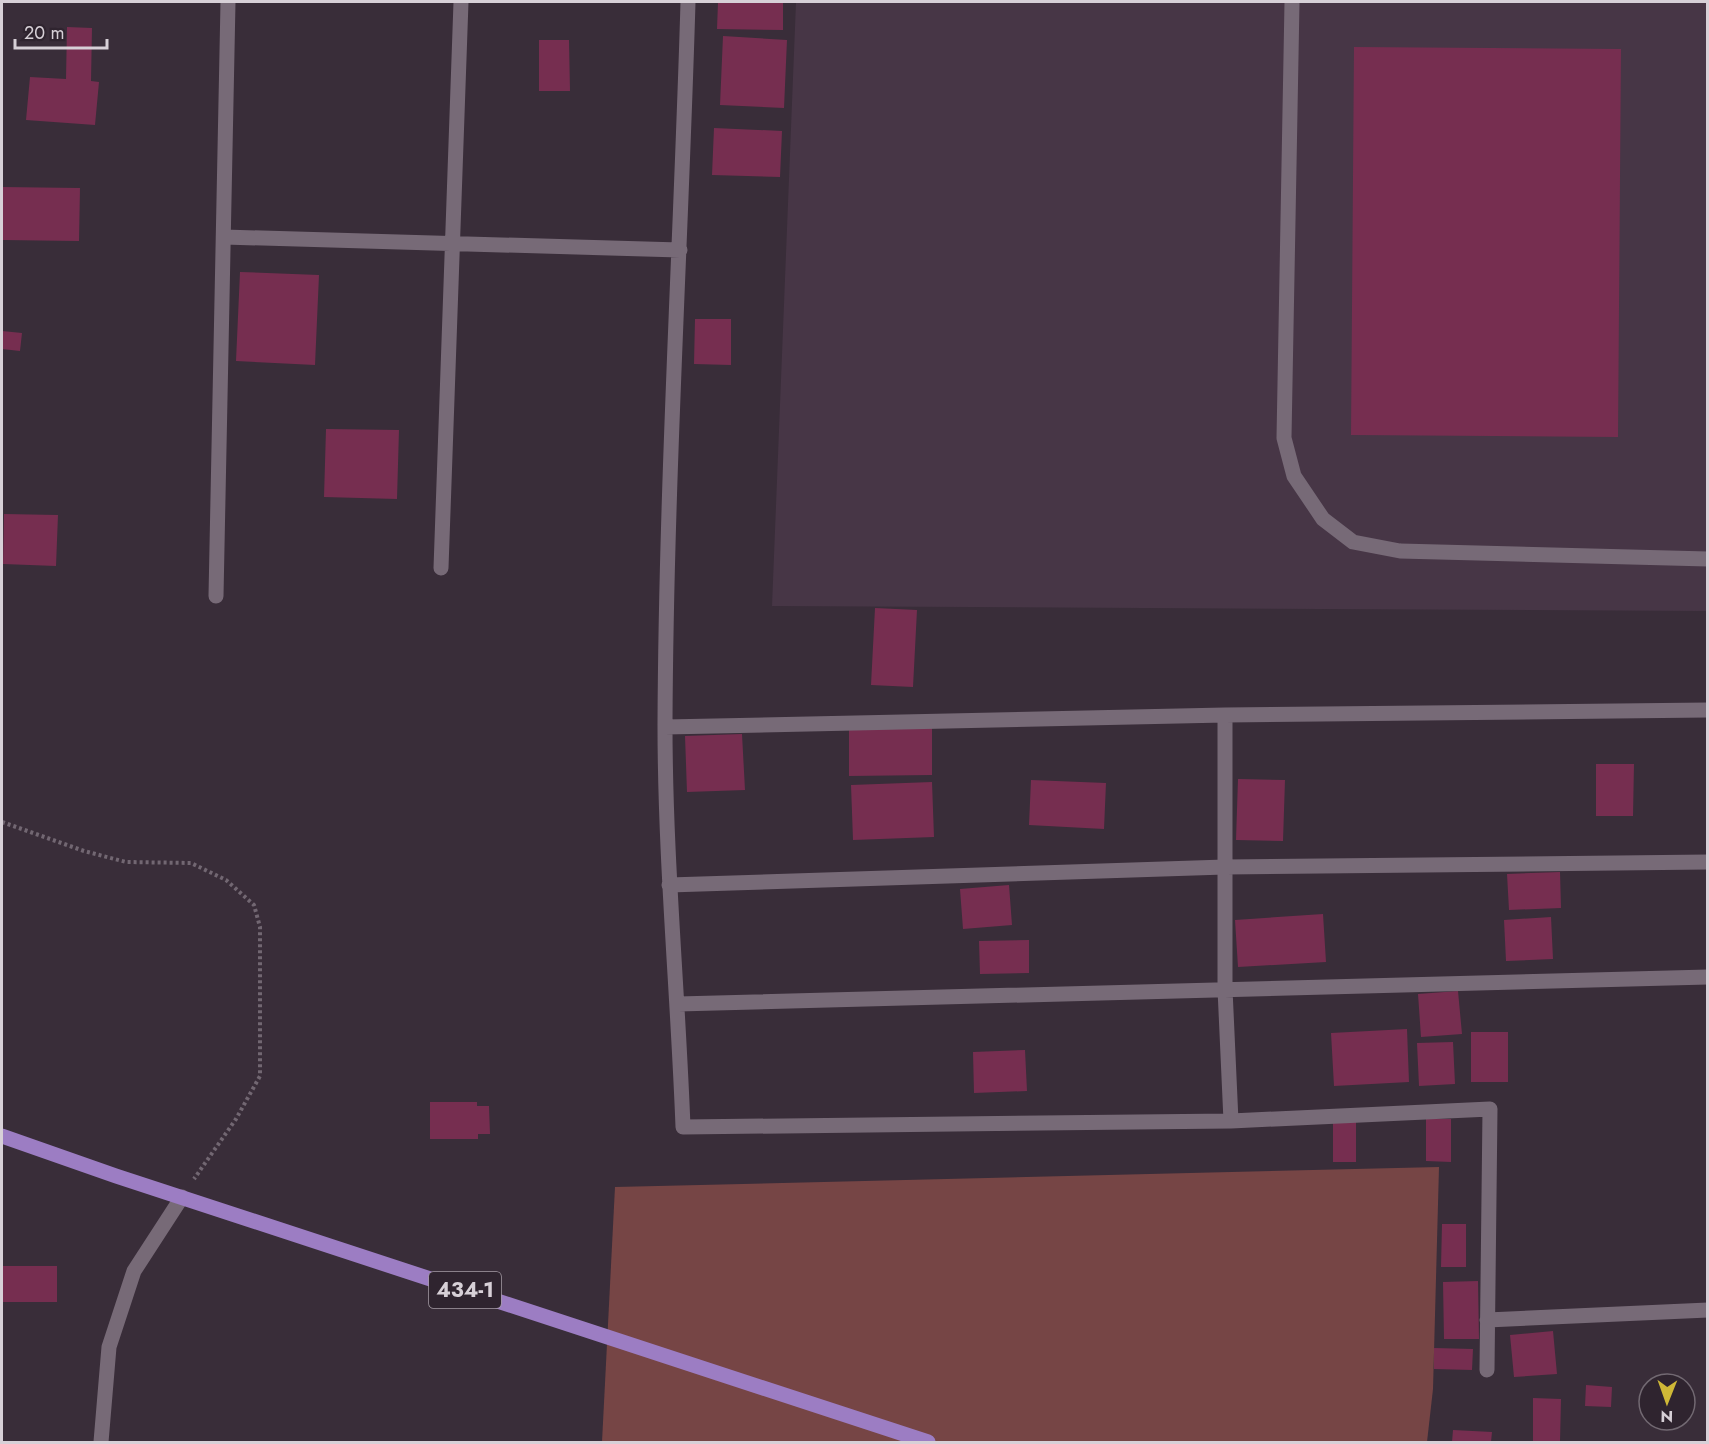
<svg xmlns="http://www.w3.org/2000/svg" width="1709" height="1444" viewBox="0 0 1709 1444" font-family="Jost,sans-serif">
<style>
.built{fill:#473646}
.green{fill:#764545}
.building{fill:#762e50}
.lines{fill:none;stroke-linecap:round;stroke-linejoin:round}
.path{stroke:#726772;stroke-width:4;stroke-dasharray:3 3;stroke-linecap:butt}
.minor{stroke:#776a77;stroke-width:15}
.major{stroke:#9c7dc3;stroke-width:15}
.labels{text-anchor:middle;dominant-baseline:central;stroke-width:5;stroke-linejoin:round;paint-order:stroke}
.shield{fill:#2f242f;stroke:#a59ca5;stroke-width:1.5}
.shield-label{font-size:21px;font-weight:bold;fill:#d7d0d7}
</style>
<rect width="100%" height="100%" fill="#392d39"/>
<path class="built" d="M796 2H1707V611L772 606Z"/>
<path class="green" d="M1439 1167 1433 1389 1427 1442H602L615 1187Z"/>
<path class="building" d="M718 2H783V30L717 29Z
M67 27 92 28 91 81 99 82 95 125 26 120 30 77 66 79Z
M723 36 787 40 784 108 720 105Z
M539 40H569L570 91H539Z
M1354 47 1621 49 1618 437 1351 435Z
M714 128 782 131 780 177 712 175Z
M2 187 80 188 79 241 2 240Z
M240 272 319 275 315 365 236 361Z
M695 319H731V365L694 364Z
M2 331 22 333 20 351 2 349Z
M326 429 399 430 397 499 324 497Z
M4 514 58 515 56 566 3 564Z
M875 608 917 610 913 687 871 685Z
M849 724H932V775L849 776Z
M742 734 745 790 687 792 685 736Z
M1596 764H1634L1633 816H1596Z
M1238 779 1285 780 1283 841 1236 840Z
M1031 780 1106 783 1104 829 1029 825Z
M932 782 934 837 853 840 851 785Z
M1560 872 1561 908 1509 910 1507 874Z
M1009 885 1012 925 963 929 960 889Z
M1323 914 1326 962 1238 967 1235 920Z
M1551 917 1553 959 1506 961 1504 920Z
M1029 940V973L980 974 979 941Z
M1458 991 1462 1034 1421 1037 1418 994Z
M1407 1029 1409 1082 1334 1086 1331 1033Z
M1471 1032H1508V1082H1471Z
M1453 1042 1455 1084 1419 1086 1417 1043Z
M1025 1050 1027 1091 974 1093 973 1052Z
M430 1102H477V1106H489L490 1134H478V1139H430Z
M1426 1119H1451V1162L1426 1161Z
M1333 1122H1356V1162H1333Z
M1442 1224H1466V1267H1441Z
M2 1266H57V1302H2Z
M1478 1281 1479 1339H1444L1443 1282Z
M1553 1331 1557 1374 1514 1377 1510 1335Z
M1434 1348 1473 1349 1472 1370 1434 1369Z
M1586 1385 1612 1387 1611 1407 1585 1406Z
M1533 1398 1561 1399 1560 1442H1533Z
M1453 1430 1492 1432 1491 1442H1452Z"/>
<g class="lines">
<path class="path" d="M2 822 84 851 126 862 191 863 226 880 254 905 260 927V1076L236 1119 194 1179"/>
<path class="minor" d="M688 2C681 243 666 484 665 725 665 859 678 993 683 1127L1231 1121 1490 1109 1487 1370
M1292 2 1284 438 1294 476 1323 519 1353 542 1400 551 1708 559
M224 237 680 250
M441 568 461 2
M216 596 228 2
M1225 715V989L1231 1121
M665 727 1225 715 1708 710
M669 885 1225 867 1708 862
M678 1004 1708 977
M1487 1320 1708 1310
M101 1442 109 1347 134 1271 182 1197"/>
<path class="major" d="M2 1136 116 1176 928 1442"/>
</g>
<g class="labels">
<rect class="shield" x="429" y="1272" width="72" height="36" rx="4.5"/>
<g class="shield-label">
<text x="465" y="1290">434-1</text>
</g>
</g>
<rect width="1709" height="1444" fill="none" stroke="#d7d0d7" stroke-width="6"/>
<g transform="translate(1667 1402) rotate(181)"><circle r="28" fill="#2f242f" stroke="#726972" stroke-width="1.5"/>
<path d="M0-4.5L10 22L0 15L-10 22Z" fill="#cfb837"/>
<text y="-9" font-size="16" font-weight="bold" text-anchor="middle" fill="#d7d0d7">N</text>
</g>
<path d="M15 39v9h92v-9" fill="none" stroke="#d7d0d7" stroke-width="3"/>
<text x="24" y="39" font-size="18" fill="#d7d0d7" stroke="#2f242f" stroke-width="4.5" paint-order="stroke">20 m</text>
</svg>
